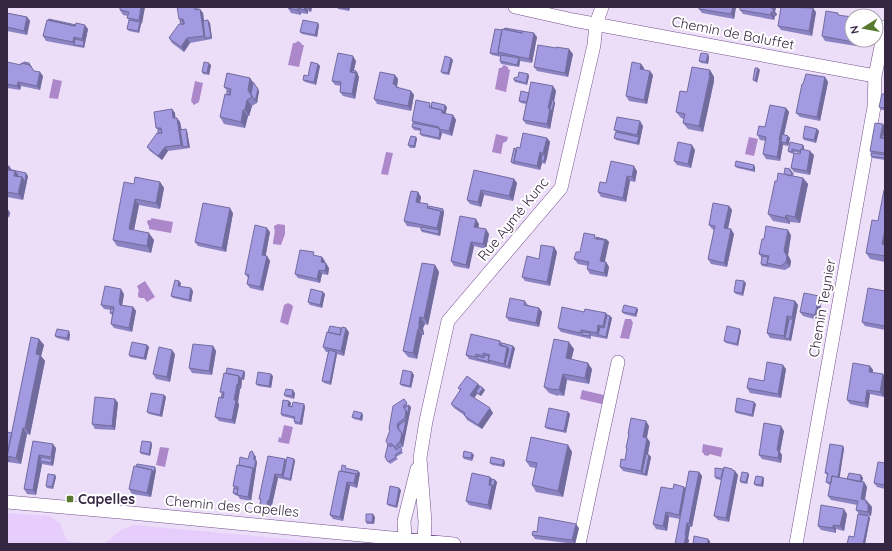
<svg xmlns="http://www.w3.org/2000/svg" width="892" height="551" viewBox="0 0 892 551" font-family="Quicksand,sans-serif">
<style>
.built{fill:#e6cdfb}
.water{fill:#ac88ca}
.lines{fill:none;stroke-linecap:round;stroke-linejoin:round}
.minor-casing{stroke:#74528f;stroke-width:14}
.minor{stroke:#fff;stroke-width:13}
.wall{fill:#8c84c2}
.shaded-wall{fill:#726c9e}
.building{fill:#a39ae1;stroke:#726c9e}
.poi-dot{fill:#59792f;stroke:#fff;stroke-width:1.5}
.labels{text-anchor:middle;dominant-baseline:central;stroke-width:4;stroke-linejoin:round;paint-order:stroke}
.street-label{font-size:14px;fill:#352641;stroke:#fff}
.poi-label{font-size:14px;font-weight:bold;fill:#352641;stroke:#fff;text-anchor:start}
</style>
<rect width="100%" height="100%" fill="#ecddf9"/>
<path class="built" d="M7 513 50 516 60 523 67 541 92 544H7Z
M134 525 222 533 340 544H104L122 529Z"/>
<path class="water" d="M298 41 301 43 302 45H304L299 67 288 65 293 43H295Z
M504 65 508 67V69L510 70 506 92 495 89 499 68H501Z
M53 79 62 81 58 99 49 98Z
M195 81 203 83 199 102 194 105 191 101Z
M496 134 508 137 507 141 503 143 501 154 492 152Z
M749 137 758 139 754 156 745 154Z
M386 152 393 153 388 175 381 174Z
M151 218 173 222 171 233 149 229V226L148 225 147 222 148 220H151Z
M278 224 285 225V234L281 245 273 244C273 238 276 232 274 228V226Z
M145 281 155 297 147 302 144 298H141L138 297V293L139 291 137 286Z
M288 303 292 305 293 307 288 325 280 322 284 305Z
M625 319H631L633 323 629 339 620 338Z
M582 390 604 395 602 404 580 399Z
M284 425 293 427 289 444 278 442 279 437 281 438Z
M703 444 723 448 721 457 710 454 708 456 704 455V454L702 452Z
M160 447 169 448 165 467 156 465Z"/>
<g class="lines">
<g class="minor-casing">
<path id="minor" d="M515 7 573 20 875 76
M7 502 131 513 454 544
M405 539 404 521 417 469
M424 541 425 522 420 458 426 421 448 321 561 188 594 45 596 24 602 7
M579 544 618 362
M796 544 874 107 875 76 885 27"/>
</g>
<use href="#minor" class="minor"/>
</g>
<path class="wall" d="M120 7H145L139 33 129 31 127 29 129 20 127 18 128 16 123 15 120 10Z
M198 7V9L203 13 204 21 210 23 212 39 190 43 184 52 172 43 169 38 181 24 180 21 179 19Z
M288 7H312L311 12 308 11V14L301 13V15L291 13 288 8Z
M337 7H350L349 11 338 9Z
M699 7H736L734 19 702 13 699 9Z
M740 7H776L775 12 777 14 776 16H775L774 20 743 14 740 10Z
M816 12 812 36 781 30 778 26Z
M7 13 27 17 30 21 27 35 7 31Z
M319 25 317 37 302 34 300 32Z
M88 29 84 48 46 41 43 36Z
M822 36 857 40 856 46 825 41Z
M537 37 532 63 520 61 519 67 501 64 500 61 501 57 492 55 490 53Z
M573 54 568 77 537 71 534 67Z
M708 54 709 57 708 64 701 63 699 61Z
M453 60 449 75 443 74 441 72Z
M356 61 354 70 358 73V75L359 77 355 99 343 96 340 92 341 86 335 85 332 81Z
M7 62 34 71 43 76 40 90 21 86 20 90 7 88Z
M318 64 320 66 316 85 305 82 303 80 308 76Z
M641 64 644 68 643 70 653 75 647 104 629 101 626 96Z
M211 65 209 75 203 74 202 72Z
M710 70 714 77V81L703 132 688 129 683 123 684 119 681 118 676 112 687 92Z
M528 74 529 76 527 85 515 82 514 80 518 77Z
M395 75 398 79 397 86 398 88 411 91 414 95 411 111 377 104 374 99Z
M825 77 828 82 820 121 800 117 796 113 803 84Z
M250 78 259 91 257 103 252 106 249 116H248L245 128 224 124 220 117 227 95V91L224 87Z
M553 86 556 91 554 101 555 103 550 129 526 124 523 120 526 104 521 103 519 101 529 93Z
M885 94V110H881L879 107Z
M431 105 447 107 445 114 453 115 456 120 452 136 442 133 440 140 422 136 420 134 421 131 414 130 412 127 413 123 412 121Z
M786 108 789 112 784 135 790 138 788 146 783 145 780 161 766 159 763 154 766 141 760 140 757 134 765 127Z
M172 109 175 113V118H177L180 122 182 130 186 129 187 131 190 148 168 151 162 160 150 151 147 147 158 133V130L156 128Z
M643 126 639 145 616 140 614 138 616 132 614 130Z
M885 127 884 135H885V160L872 158 871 156V153L870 151Z
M817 129 819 131 816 143 804 140 803 138Z
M416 137 417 139 415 148H410L408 145Z
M547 138 550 142 545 164 542 163 540 170 513 164 511 162 516 149Z
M803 145 804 147V150L814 155 810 175 794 172 791 168 800 154V153L794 152V154L790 153 788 151Z
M695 150 691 168 677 165 674 161Z
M7 166H9L12 170 28 176 23 200 7 197Z
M735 166 755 167V172L737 168Z
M790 169 794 174 793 176 803 178 808 184 800 223 790 222V224L773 221 768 214 784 174Z
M474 170 514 179 517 183 513 201 484 195 481 207 470 204 467 200Z
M637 171 635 182 630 181 626 202 601 197 598 192 606 183Z
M160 182 164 188 160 209 139 205 134 230 154 240 151 253 117 246 113 240 134 184Z
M885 190V262L870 259 866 253 878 221Z
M418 192 421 197 420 203 444 212 440 236 422 232 421 230V228L407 226 404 221Z
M729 206 732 210 728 229 734 234 727 267 711 264 708 259 714 230 712 229 709 225Z
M233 213 226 252 198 246 195 242Z
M479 224 478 228 489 234 486 249 474 246 469 269 454 266 451 261Z
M270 232 265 256H267L270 261 263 291 250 288 247 284 248 278 245 274Z
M791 235 788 255 791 261 790 267 785 270 762 266 761 264 762 258 759 254 764 239Z
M596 237 607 240 609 242 604 262H606L609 267 607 277 590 274 587 269 588 266 578 264 574 259 580 252Z
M554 247 557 252 550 286 525 281 522 277 539 259Z
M316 256 325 261 324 263 329 268 328 275 322 274 320 283 298 278 295 274Z
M435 265 439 272 428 325 425 324 423 328 424 335H422L417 359 408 357 403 351Z
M181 283 180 286 193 291 191 302 173 298 171 296Z
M746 283 743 296 736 294 734 292Z
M885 291V330L865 326 862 322Z
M323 292 325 294 322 308 310 305 308 302Z
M124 294 122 305 133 307 136 311 132 332 114 328 111 324 112 315 110 313 111 310 104 309 101 305Z
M819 296 822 300 818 320 803 316 800 312Z
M525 301 528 305 539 308 542 312 539 327 509 321 506 317Z
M795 301 798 305 791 341 770 338 767 333Z
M637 308 638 310 636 317 624 314 622 312Z
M584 312 606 313 607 315 610 316 612 318 607 339 591 336V339L561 332 558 328Z
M741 331 738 346 726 343 724 341Z
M328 332H349L344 356 337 354 331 385 324 383 322 381 328 352H326L323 347Z
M70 334 69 341 57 338 55 336Z
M39 339 44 345 41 356 45 361 30 435 27 434 21 464 7 462V432L12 433Z
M500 341 502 343 515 348 510 369 469 359 466 355Z
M147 345 149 347 146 360 130 357 129 355Z
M213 346 216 351 212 375 192 373 189 368Z
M574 349 571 360 592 369 589 384 567 380 564 396 558 395V396L549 393 544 387Z
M175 354 170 382 156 379 153 374Z
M870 366 873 370V373L883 374 885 377V388L884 397 870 394 868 408 850 404 847 400Z
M786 369 781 398 750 393 747 388 764 381Z
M244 371 245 373 244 380H242L241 389H240L238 402 239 405 235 424 219 421 215 417 222 394 220 392 226 373Z
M414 375 411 388 402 386 400 384Z
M273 376 271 388 258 386 256 384Z
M478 384 485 390 481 396 477 394 474 398 493 413 482 429 467 420 464 415 454 408 451 404 460 390 458 388Z
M295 393 294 399 286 397 284 395Z
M164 395 166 397 162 417 149 414 147 412Z
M115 399 118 403 115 430 95 429 92 424Z
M404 399 408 406 411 407 403 447 400 448 403 453 396 457 398 459 390 464 385 457 388 444Z
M289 401 291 403 290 406 304 404 305 407 302 425 295 424 294 421V419L282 416 281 414Z
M756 404 753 417 736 413 735 411Z
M568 412 570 414 566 433 547 429 545 427Z
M363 415 362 421 354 419 352 417Z
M649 426 647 438 650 442 648 455H649L651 457 647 476 623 471 620 467 625 460 627 449 626 448 629 435 628 434Z
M784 431 780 452 782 455 781 463 762 459 759 455Z
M33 441 56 448 53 466 42 464 36 495 27 494 24 489Z
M151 442 152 445 150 456 141 454 140 452Z
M568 445 572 452 563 497 536 492 532 485 536 468 530 467 526 461Z
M843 446 844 449 839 478 847 479 861 475 863 478 862 482H864L867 487 865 500H866L872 507 871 516 865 515 870 518 865 544H847L854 537 859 514 856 510 857 505 831 500 828 496 830 485 828 484 826 482 827 475 825 473Z
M252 451 256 457 255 460 257 462 251 501 240 499 238 496 235 495 233 493 234 488 233 486 239 465 248 459Z
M474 455 472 461 464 459 463 457Z
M268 456 285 459 287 461 294 459 295 461 291 481 278 478 272 505H271L269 515 262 514 259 509 261 500 259 499Z
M505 462 504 467 492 465 490 463Z
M885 463V489L877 487 874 483Z
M348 468 347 469 360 473 357 488 350 486 343 521 333 519 330 515 341 471Z
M723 469V470H733L738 475 729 522 718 520 714 516 721 480 716 479 715 477Z
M156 470 151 497 132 494 129 489Z
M699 472 702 476 692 527H690L688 539 689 540 688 544H675L680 519 669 517 667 531 656 529 653 524 673 489 684 487 686 488Z
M748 473 749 475 747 484 741 483 740 481Z
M55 475 56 477 53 489 47 488 46 486Z
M490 477 492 479 495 480 497 482 491 510 469 505 466 501Z
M763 477 764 479 763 487 756 486 754 484Z
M401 490 397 508 389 506 387 504Z
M847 514 844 531 836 529V533L821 530 818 526Z
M375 517 374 524H367L366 522Z
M579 528 575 544 535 539 532 535 537 532Z"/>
<path class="shaded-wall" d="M141 7H145L142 24 139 20Z
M305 7 308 11V14L304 10Z
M308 7H312L311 12 308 8Z
M348 7H350L349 11 347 9Z
M733 7H736L734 19 731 14Z
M772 7H776L775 12 777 14 776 16 773 12 772 9Z
M298 8 301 13V15L298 10Z
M813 8 816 12 812 36 809 31Z
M200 9 203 13 206 38H205L207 40 204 36Z
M771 12 775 16 774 20 771 15Z
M27 17 30 21 27 35 24 31Z
M208 20 210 23 212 39 211 37Z
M140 22 141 24 139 33 138 31Z
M318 23 319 25 317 37 315 35Z
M85 25 88 29 84 48 83 46 84 41 82 39Z
M534 33 537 37 532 63 529 59Z
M74 37 77 41 74 45 73 42Z
M187 38 190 43 184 52 181 47Z
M854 40H857L856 46 853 42Z
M569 49 573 54 568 77 565 73Z
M708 54 709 57 708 64 706 62Z
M353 56 356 61 353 74 350 72Z
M451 58 453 60 449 75 448 73Z
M519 58 520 61 519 67 517 65Z
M209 63 211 65 209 75 207 73Z
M318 64 320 66 316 85 314 82Z
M641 64 644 68 643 73 640 69Z
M758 68 760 70 757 83 755 81Z
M710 70 714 77V81L703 132 699 126Z
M356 71 359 77 355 99 352 94Z
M650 71 653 75 647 104 644 100Z
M40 72 43 76 40 90 37 86Z
M528 74 529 76 527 85 526 83Z
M395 75 398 79 397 86 399 89V92L393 84Z
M825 77 828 82 820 121 817 117Z
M250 78 259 91 257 103 248 90Z
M18 82 21 86 20 90 17 86Z
M553 86 556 91 554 101 555 103 553 113 552 111 553 113 550 129 547 124 548 108Z
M411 91 414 95 411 111 408 106Z
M247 100 252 106 249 116 245 110Z
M445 105 447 107 445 117 442 113V110Z
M786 108 789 112 782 142 783 145 780 161 777 157 779 140Z
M172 109 175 113 176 123 173 118Z
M243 110 248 116 245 128 241 122Z
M453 115 456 120 452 136 449 131Z
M177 118 180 122 184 147H183L181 145Z
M640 121 643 126 639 145 637 143 639 137 637 135Z
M883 124 885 127V132L883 140 880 138Z
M186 129 187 131 190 148 188 146Z
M817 129 819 131 816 143 814 140Z
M440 131 442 133 440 140 439 138Z
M788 136 790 138 788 146 786 143Z
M416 137 417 139 415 148 414 146Z
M547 138 550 142 547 158 543 153Z
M692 145 695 150 691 168 688 164Z
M803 145 804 147 803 153 801 151Z
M165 147 168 151 162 160 158 156Z
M810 151 814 155 810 175 807 171Z
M540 152 543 157 541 161 542 163 540 170 537 166Z
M545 155 547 158 545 164 544 161Z
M754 165 755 167V172L753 170Z
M9 166 13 172 8 170Z
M634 166 637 171 635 182 632 177Z
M15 171 19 178 14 176Z
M26 173 28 176 23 200 18 194 22 177Z
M627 176 630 181 626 202 623 198Z
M803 178 808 184 800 223 795 217Z
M514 179 517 183 513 201 509 196Z
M160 182 164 188 160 209 156 203Z
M481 190 484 195 481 207 478 202Z
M418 192 421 197 419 206 416 202Z
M135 199 139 205 133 235 129 229Z
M729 206 732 210 727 232 724 228Z
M230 208 233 213 226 252 222 248Z
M443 209 444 212 440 236 438 234 439 230 437 228 441 211Z
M9 211 10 213 9 218 8 216Z
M786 215 790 222V224L785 218Z
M476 219 479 224 478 231 474 227Z
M267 228 270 232 265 260 262 255Z
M486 229 489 234 486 249 483 244Z
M731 229 734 234 727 267 724 263Z
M788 230 791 235 788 255 791 261 790 267 786 262 784 251Z
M885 230V248L882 244Z
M149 233 154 240 151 253 147 246Z
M605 240H607L609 242 604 266 600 261Z
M471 242 474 246 469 269 466 265Z
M554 247 557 252 550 286 547 282Z
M267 256 270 261 263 291 260 287Z
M322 257 325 261 324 267 321 262Z
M606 262 609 267 607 277 604 273Z
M326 263 329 268 328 275 325 271Z
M435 265 439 272 428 325 424 318Z
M319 270 322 274 320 283 317 279Z
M179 281 181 283 180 288 178 286Z
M744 281 746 283 743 296 742 293Z
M191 288 193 291 191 302 189 300Z
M121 289 124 294 122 306 123 309 119 303Z
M323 292 325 294 322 308 320 305Z
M819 296 822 300 818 320 815 315Z
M795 301 798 305 791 341 789 339 793 319 792 317Z
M133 307 136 311 132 332 129 328Z
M539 308 542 312 539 327 536 323Z
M637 308 638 310 636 317 635 314Z
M606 313 609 318 606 330 603 326Z
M610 316 612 318 607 339 606 337Z
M787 316 790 321 785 338 784 336Z
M420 317 425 324 423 328 424 335 419 329V322Z
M598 325 601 329 598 335 597 333Z
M346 328 349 332 344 356 341 351Z
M418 329 422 335 417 359 413 353Z
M740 329 741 331 738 346 737 344Z
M69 331 70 334 69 341 67 338Z
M39 339 44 345 41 356 45 361 30 435 25 428 36 354Z
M569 342 574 349 570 365 566 358Z
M147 345 149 347 146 360 144 358Z
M213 346 216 351 212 375 209 371Z
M513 346 515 348 510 369 508 366Z
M507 347 511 352 505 366 504 364Z
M172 350 175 354 170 382 167 377Z
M336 352 337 354 331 385 330 382Z
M588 363 592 369 589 384 585 378Z
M783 365 786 369 781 398 778 394Z
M870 366 873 370 872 376 869 372Z
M244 371 245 373 244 380 242 378Z
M412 372 414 375 411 388 410 386Z
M271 374 273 376 271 388 269 386Z
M563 374 567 380 564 396 559 390Z
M883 374 885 377V388L884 397 880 392Z
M239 376 242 380 241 389 238 385Z
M237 384 240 389 238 402 239 405 235 424 232 420 234 400Z
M478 384 481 388 476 392 477 394 473 400 470 395Z
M483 388 485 390 481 396 479 394Z
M293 390 295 393 294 399 292 396Z
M867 390 870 394 868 408 865 403Z
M164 395 166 397 162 417 160 415Z
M115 399 118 403 115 430 112 426Z
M289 401 291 403 290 408 288 406Z
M754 402 756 404 753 417 752 415Z
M304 404 305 407 302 425 300 423Z
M409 405 411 407 403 447 400 442 402 433 406 420 405 418 406 411Z
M490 408 493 413 482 429 478 425Z
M568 412 570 414 566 433 564 431Z
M362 413 363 415 362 421 360 419Z
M646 421 649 426 646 441 643 437Z
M398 423 401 427 400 431 397 427Z
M781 426 784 431 780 452 782 455 781 463 778 458 777 450Z
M23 428 27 434 21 464 16 458Z
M647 438 650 442 644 474 642 473 641 471Z
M151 442 152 445 150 456 149 454Z
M53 444 56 448 54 461 51 457Z
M568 445 572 452 563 497 558 491Z
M843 446 844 449 839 482 837 479Z
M472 453 474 455 472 461 471 458Z
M39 455 42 459 40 461 42 464 36 495 33 490Z
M254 455 256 457 255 462 254 460Z
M649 455 651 457 647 476 645 474Z
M52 459 54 461 53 466 51 463Z
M285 459 288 464 283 477 282 475Z
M294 459 295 461 291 481 290 479Z
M256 460 257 462 251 501 248 497 253 468Z
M504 460 505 462 504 467 502 465Z
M155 467 156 470 151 497 147 493 152 470Z
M732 469 734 472 735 471 738 475 729 522 726 518Z
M358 471 360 473 357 488 354 483 356 474Z
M699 472 702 476 692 527 689 523Z
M748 473 749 475 747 484 746 482Z
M275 474 278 478 272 505 269 501Z
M55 475 56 477 53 489 52 487Z
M861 475 863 478 861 485 860 483Z
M490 477 493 481 495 480 497 482 491 510 488 505 489 485Z
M763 477 764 479 763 487 761 485Z
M347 482 350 486 343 521 340 517Z
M864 482 867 487 864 503 861 499Z
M684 487 688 491 682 519 679 515Z
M399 488 401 490 397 508 396 506Z
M268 500 271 505 269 515 266 510Z
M866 500 872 507 871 516 868 512 866 503Z
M844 509 847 514 844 531 840 526Z
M666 512 669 517 667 531 663 526Z
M373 514 375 517 374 524 372 522Z
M869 516 870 518 865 544H863Z
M687 523 690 527 688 539 689 540 688 544H684Z
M576 524 579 528 575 544 572 540Z
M833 525 836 529V533L833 528Z
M708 539 710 541V544H708Z"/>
<path class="building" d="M120 7H141L139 20 127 18 129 12 120 10Z
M177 7H195V10L200 9 204 36 187 38 181 47 169 38 179 24H184L183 19H179Z
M288 7H305L304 10 298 8V10L288 8Z
M337 7H348L347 9Z
M699 7H733L731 14 699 9Z
M740 7H772V9H774L773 12H771V15L740 10Z
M781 7 813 8 809 31 778 26Z
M826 11 838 13V15L852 17V40H854L853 42 822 36Z
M7 13 27 17 24 31 7 27Z
M49 19 76 25 75 26 48 20Z
M47 20 75 26 76 23 85 25 82 39 74 37 73 42 43 36Z
M129 20 140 22 138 31 127 29Z
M208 20 211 37 205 38 203 21Z
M303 20 318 23 315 35 300 32Z
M180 21H184V24H181Z
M505 28 522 31V33L504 29Z
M495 29 502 30 498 52 499 54 490 53Z
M502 29 522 33V31L534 33 529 59 498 52Z
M75 39 84 41 83 46 74 45Z
M538 45 556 48V47L569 49 565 73 534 67Z
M338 53 353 56 350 72 356 73 352 94 340 92 341 82 332 81Z
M701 53 708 54 706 62 699 61Z
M501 55 519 58 517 65 500 61Z
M445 56 451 58 448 73 441 72Z
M7 62 21 65V63L30 65 34 71 40 72 37 86 18 82 17 86 7 84Z
M24 62 29 63 31 67 30 65 23 63Z
M204 62 209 63 207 73 202 72Z
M311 62 318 64 314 82 303 80 304 75 308 76Z
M632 62 641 64 640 69 650 71 644 100 626 96Z
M692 67 710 70 709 75H710L699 126 683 123 685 114 676 112 680 91 687 92Z
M755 68H758L755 81 753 80Z
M352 70 356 71V73L352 72Z
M380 72 395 75 393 84 396 85V87L411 91 408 106 374 99Z
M519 72 528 74 526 83 514 80V78L518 77Z
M227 73 250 78 248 90 252 97 247 100 245 110H243L241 122 220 117 225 94 230 95 231 89 224 87Z
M806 74 825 77 817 117 796 113 802 84H803Z
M253 82 258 89 255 101 251 94Z
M531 82 553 86 548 108 550 109 547 124 523 120Z
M227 91 230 92V95H227Z
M521 91 529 93 527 102 519 101Z
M882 94H885V108L879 107Z
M416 100 430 103 429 107 442 110V113L453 115 449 131 438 129 439 127 412 121Z
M552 100 554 101 552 111 550 109Z
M432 102 445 105 444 112 442 110 431 108Z
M770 105 786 108 779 140H780L777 157 763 154 766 137 757 135 759 126 765 127Z
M172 109 173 118H177L181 145 165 147 158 156 147 147 157 133H162L161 128H156L154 112Z
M617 117 640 121 637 135 614 130Z
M413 123 439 128 440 131 439 138 420 134 421 129 412 127Z
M875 123 883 124 880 138H885V153L870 151Z
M805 126 817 129 814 140 803 138Z
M186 129 188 146 183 147 180 130Z
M158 130H161L162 133H158Z
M616 132 639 137 637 143 614 138Z
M523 133 547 138 543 153 540 152 537 166 514 161 517 147 520 148Z
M782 134 788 136 786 143 782 142 781 141Z
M882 135H885V138H882Z
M411 136 416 137 414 146 408 145Z
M678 142 692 145 688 164 674 161Z
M790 142 803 145 802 149H801L800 151 792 149V152L788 151Z
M514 148 516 149 514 161 515 163 511 162Z
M801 149 810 151 807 171 791 168 794 153 800 154Z
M871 153 885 155V158L871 156Z
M542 155H545L544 161H541Z
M611 161 634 166 632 177 627 176 623 198 598 192 600 182 606 183Z
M736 161 754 165 753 170 735 166Z
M7 166H9L8 170 15 171 14 176 22 177 18 194 7 192Z
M785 168 790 169V171L792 172 791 176 784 174Z
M12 170 26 173 25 182 22 177 17 176 18 175 15 171Z
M474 170 514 179 509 196 481 190 478 202 467 200Z
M778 173 803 178 795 217 786 215 785 218 768 214 775 181H777Z
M135 177 160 182 156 203 135 199 129 229 149 233 147 246 113 240 124 182 134 184Z
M884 190H885V230L882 244 885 245V256L866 253 872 220 878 221Z
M411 191 418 192 416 202 428 204 427 208 441 211 437 228 404 221Z
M203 203 230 208 222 248 195 242Z
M713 203 729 206 724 228 731 229 724 263 708 259 715 226 709 225Z
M429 206 443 209 442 213 441 211 429 208Z
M7 210 9 211 8 216H7Z
M460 216 476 219 474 227 486 229 483 244 471 242 466 265 451 261Z
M255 225 267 228 262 255 267 256 260 287 247 284 249 275 245 274Z
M766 226 788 230 784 251 787 256 786 262 781 266 767 263 769 256 759 254 762 239H764Z
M421 227 439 230 438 234 421 230Z
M584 233 595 235 594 238 605 240 600 261 606 262 604 273 587 269 589 262 574 259 576 252H580Z
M596 237 607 240 606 242 605 240 596 239Z
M541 245 554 247 547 282 522 277 527 256 539 259Z
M300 250 314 252 313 255 322 257 321 262 326 263 325 271 319 270 317 279 295 274Z
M762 256 768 257 767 263 768 265 761 264Z
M422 263 435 265 424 318 420 317 419 322V329H418L413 353 403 351Z
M175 280 179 281 178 286 191 288 189 300 171 296Z
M736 280 744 281 742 293 734 292Z
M105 286 121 289 119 303H120V305L133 307 129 328 111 324 114 307 101 305Z
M868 288 885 291V326L862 322Z
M311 289 323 292 320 305 308 302Z
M804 293 819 296 815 315 800 312Z
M774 297 795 301 792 317 787 316 784 336 767 333Z
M510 298 525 301 524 305 539 308 536 323 506 317Z
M624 305 637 308 635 314 622 312Z
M562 307 584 312 585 309 606 313 603 326 598 325 597 333 581 330 580 333 558 328Z
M111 308 114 309 113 313H110Z
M607 315 610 316 606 337 598 335 600 327 604 328Z
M789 319H793L789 339 785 338Z
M330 326 341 328 340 335 328 332Z
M727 326 740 329 737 344 724 341Z
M342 327 346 328 341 351 323 347 327 332 340 335Z
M57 329 69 331 67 338 55 336Z
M582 332 590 333 589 336 582 335Z
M471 334 500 341 499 345 507 347 504 364 488 360 490 355 483 353V356L476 354 475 357 466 355Z
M31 337 39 339 36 354 40 355 25 428H23L16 458 7 456Z
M554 339 569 342 566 358 588 363 585 378 563 374 559 390 554 389V390L544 387Z
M132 342 147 345 144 358 129 355Z
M502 343 513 346 508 366H505L509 349 507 347 501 346Z
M193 344 213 346 209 371 189 368Z
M159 347 172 350 167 377 153 374Z
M329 350 336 352 330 382 322 381Z
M485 355 489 356 488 360 490 362 477 359V356L484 358Z
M767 362 783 365 778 394 747 388 749 378 764 381Z
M853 363 870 366 869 372 883 374 880 392 867 390 865 403 847 400Z
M227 368 244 371 242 378H240L239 376 226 373Z
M403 370 412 372 410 386 400 384Z
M258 372 271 374 269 386 256 384Z
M224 373 239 376 238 385 237 384 234 400H236L232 420 215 417 219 397 223 398 224 392H220Z
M467 376 478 384 470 395 490 408 478 425 464 415 465 413 451 404 461 389 458 388Z
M480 386 483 388 479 394 476 392Z
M286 389 293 390 292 396 284 395Z
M151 393 164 395 160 415 147 412Z
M222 394H224L223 398H221Z
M95 397 115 399 112 426 92 424Z
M737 398 754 402 752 415 735 411Z
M404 399 407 403 403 406 406 411 405 418 398 423 397 427 402 433 400 442 397 444 398 445 394 447 391 443 388 445 386 441 390 430 389 429 393 406Z
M283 400 289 401 288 406 292 407 293 402 304 404 300 423 294 421 295 417 281 414Z
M409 405 408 413 404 408Z
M549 408 568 412 564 431 545 427Z
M354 411 362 413 360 419 352 417Z
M631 418 646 421 643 437 647 438 641 471 620 467 621 459 625 460 627 448H626L629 434H628Z
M406 420 403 435 398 429 399 425Z
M764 423 781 426 777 450 779 451 778 458 759 455Z
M7 432 12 433 7 456 10 461 7 460Z
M531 437 568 445 558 491 532 485 537 463 526 461Z
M33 441 53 444 51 457 39 455 33 490 24 489Z
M142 441 151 442 149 454 140 452Z
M388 444 390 447 393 445 396 450 400 447 402 450 395 455 396 457 388 462 385 457Z
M830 444 843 446 838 477 832 476 831 483 826 482 828 473H825Z
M252 451 254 455V460H256L254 470 253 468 239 465 240 457 248 459 250 452Z
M464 451 472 453 471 458 463 457Z
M646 454 649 455 645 474 642 473Z
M268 456 285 459 282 475 275 474 269 501 268 500 266 510 259 509 261 499H259Z
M41 457 52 459 51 463 40 461Z
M287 457 294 459 290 479 283 477Z
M491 457 504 460 502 465 490 463Z
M878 462 885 463V485L874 483Z
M137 464 155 467 154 472 152 470 136 466Z
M237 465 253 468 248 497 237 495 238 487 233 486Z
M342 465 346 466 345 468 358 471 357 476 356 474 341 471Z
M134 466 152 470 147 493 129 489Z
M724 467 732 469V470L735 471 726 518 714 516Z
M715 468 723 469 721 478 715 477Z
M339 471 356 474 354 483 347 482 340 517 330 515Z
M689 471 699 472 689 523H687L685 535 686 536 684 544H675Z
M742 472 748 473 746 482 740 481Z
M472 473 490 477 489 485H492L488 505 466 501Z
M849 473 861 475 860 482 847 479Z
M48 474 55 475 52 487 46 486Z
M756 476 763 477 761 485 754 484Z
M832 476 864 482 861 499 866 500V503H868V512L856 510 858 501 828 496Z
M492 479 495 480 493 488 492 485H490Z
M674 484 684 487 679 515 666 512 663 526 653 524 661 487 673 489Z
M390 486 399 488 396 506 387 504Z
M234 488 238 489 237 494 233 493Z
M821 505 844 509 840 526 833 525V528L818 526Z
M366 514H373L372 522H366Z
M858 514 869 516 863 544H847L849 536 854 537Z
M539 517 576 524 572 540 532 535 533 531 537 532Z
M694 536 708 539V544H693Z"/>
<rect class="poi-dot" x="66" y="495" width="8" height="8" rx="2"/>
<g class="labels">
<g class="street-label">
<text transform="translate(733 33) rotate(11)">Chemin de Baluffet</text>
<text transform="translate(513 219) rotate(-51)">Rue Aymé Kunc</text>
<text transform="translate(822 308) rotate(-80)">Chemin Teynier</text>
<text transform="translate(232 506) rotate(5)">Chemin des Capelles</text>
</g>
<g class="poi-label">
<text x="78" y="499">Capelles</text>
</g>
</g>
<rect width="892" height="551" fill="none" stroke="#352641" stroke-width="16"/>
<g transform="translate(864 28) rotate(259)"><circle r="19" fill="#ffffff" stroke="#aea8b3"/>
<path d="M0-3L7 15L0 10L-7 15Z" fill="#59792f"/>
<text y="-6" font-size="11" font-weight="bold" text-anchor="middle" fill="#352641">N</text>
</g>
</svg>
